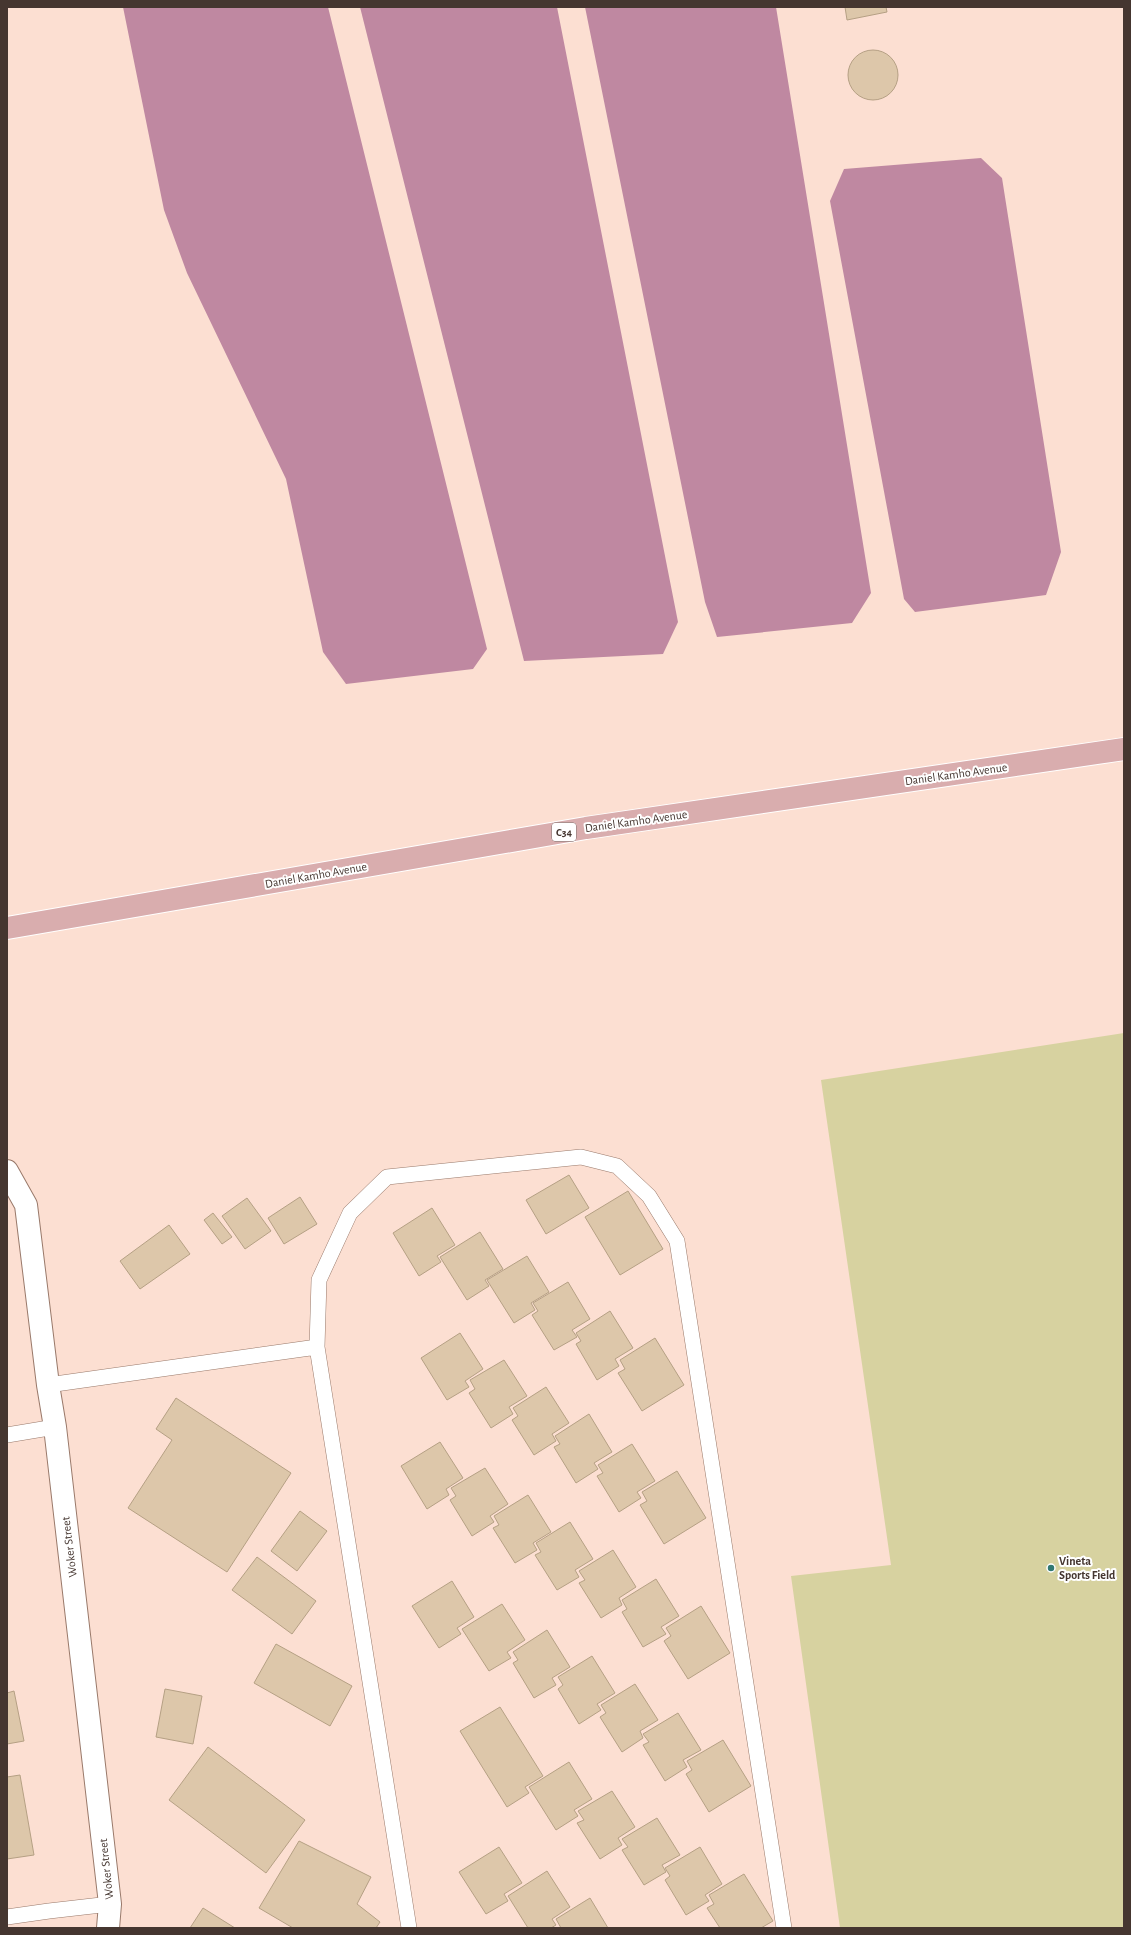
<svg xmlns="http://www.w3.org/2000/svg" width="1131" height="1935" viewBox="0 0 1131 1935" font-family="'Alegreya Sans',sans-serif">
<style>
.green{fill:#d7d2a0}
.water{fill:#bf88a1}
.building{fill:#ddc7aa;stroke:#b5a084}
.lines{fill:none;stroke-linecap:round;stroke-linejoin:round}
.lane-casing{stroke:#99796a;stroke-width:16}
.street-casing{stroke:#99796a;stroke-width:24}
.primary-casing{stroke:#fff;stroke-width:24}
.lane{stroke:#fff;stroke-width:15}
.street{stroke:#fff;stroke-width:22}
.primary{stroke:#d9adae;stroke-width:22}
.poi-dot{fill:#317872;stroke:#fff;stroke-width:1.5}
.labels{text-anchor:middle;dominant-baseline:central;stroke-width:4;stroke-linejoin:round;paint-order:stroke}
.shield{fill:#fff;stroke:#7d726e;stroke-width:1}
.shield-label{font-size:11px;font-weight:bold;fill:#453630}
.street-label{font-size:12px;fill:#453630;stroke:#fff}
.poi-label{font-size:12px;font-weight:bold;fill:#453630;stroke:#fff;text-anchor:start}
</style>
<rect width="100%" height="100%" fill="#fcdfd2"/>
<path class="green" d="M1124 1033V1928H840L791 1576 891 1565 821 1080Z"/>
<path class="water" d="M123 7H328L487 649 473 669 346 684 323 652 286 479 187 273 164 210Z
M360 7H557L678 622 663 654 524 661Z
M585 7H776L871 593 852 623 717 637 705 602Z
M981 158 1002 178 1061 552 1046 595 915 612 904 599 830 201 844 169Z"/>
<path class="building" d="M845 7H886L887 12 847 20Z
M848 75a25 25 0 1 1 50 0a25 25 0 1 1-50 0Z
M569 1175 589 1208 546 1234 526 1200Z
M628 1191 663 1249 620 1275 585 1217Z
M300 1197 317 1224 284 1244 268 1218Z
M247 1198 271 1231 245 1249 222 1216Z
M432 1208 455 1245 437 1256 441 1262 419 1276 393 1233Z
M213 1213 232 1237 222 1244 204 1220Z
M169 1225 190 1254 140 1289 120 1261Z
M480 1232 503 1269 485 1280 489 1286 467 1300 440 1257Z
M527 1256 549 1292 531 1303 535 1310 514 1323 487 1280Z
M568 1282 590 1319 572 1330 577 1337 554 1350 532 1315 538 1311 533 1303Z
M610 1311 633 1348 615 1359 619 1366 597 1380 576 1344 581 1341 576 1333Z
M460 1333 483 1369 465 1381 469 1387 447 1400 421 1358Z
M655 1338 684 1385 642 1411 618 1373 625 1369 620 1360Z
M504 1360 527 1396 509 1407 513 1414 491 1428 469 1393 475 1389 470 1380Z
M546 1387 569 1423 552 1434 556 1441 534 1455 512 1420 518 1416 513 1408Z
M176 1398 291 1473 227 1572 128 1508 172 1440 156 1429Z
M589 1414 612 1452 594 1463 598 1469 576 1483 554 1447 560 1444 555 1436Z
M440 1442 463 1478 446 1489 449 1495 427 1509 401 1466Z
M632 1444 655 1481 637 1492 641 1498 619 1512 597 1476 603 1473 598 1465Z
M485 1468 508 1504 490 1516 494 1522 472 1536 450 1500 456 1496 451 1488Z
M677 1471 706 1518 664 1544 640 1505 647 1501 642 1492Z
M528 1495 551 1532 533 1543 537 1550 515 1563 493 1528 499 1525 494 1516Z
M300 1511 327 1531 297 1571 271 1551Z
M570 1522 593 1559 575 1570 579 1577 557 1590 535 1555 541 1552 536 1543Z
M613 1550 636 1587 619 1598 622 1605 601 1618 579 1583 585 1580 579 1571Z
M257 1557 316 1601 292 1634 232 1590Z
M656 1579 679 1616 661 1627 666 1634 643 1647 622 1612 627 1609 622 1600Z
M452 1581 474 1617 457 1628 461 1634 439 1648 412 1606Z
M502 1604 525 1640 507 1652 511 1658 489 1671 462 1629Z
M701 1606 730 1653 688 1679 664 1641 671 1636 666 1628Z
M547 1630 570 1667 552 1678 556 1685 534 1698 513 1663 518 1660 513 1652Z
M276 1644 352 1686 330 1726 254 1683Z
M592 1656 615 1693 597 1704 601 1710 579 1724 558 1689 563 1685 558 1677Z
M635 1684 658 1720 640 1731 643 1738 622 1752 600 1717 606 1713 601 1705Z
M165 1689 202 1696 193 1744 156 1737Z
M14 1691 24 1741 7 1744V1693Z
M500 1707 543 1776 525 1787 529 1793 507 1807 460 1731Z
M678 1713 701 1750 683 1760 687 1767 665 1781 643 1745 649 1742 643 1734Z
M723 1740 751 1786 709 1812 686 1774 692 1770 687 1761Z
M208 1747 305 1820 266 1873 169 1800Z
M569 1762 592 1799 574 1810 578 1816 556 1830 529 1787Z
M20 1775 34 1855 7 1859V1777Z
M612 1791 635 1827 618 1838 622 1845 600 1859 577 1823 584 1820 578 1811Z
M657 1818 680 1855 662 1865 666 1872 644 1885 622 1850 628 1847 622 1839Z
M299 1841 371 1877 357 1904 380 1922 376 1928H293L259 1908Z
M499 1847 522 1883 504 1894 508 1901 486 1914 459 1872Z
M700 1847 722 1884 705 1895 709 1901 686 1915 665 1880 670 1876 665 1868Z
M547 1871 570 1907 552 1919 556 1925 551 1928H528L508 1896Z
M744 1874 773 1921 761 1928H720L707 1908 714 1904 709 1895Z
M590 1898 608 1928H561L556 1919Z
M203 1908 235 1928H190Z"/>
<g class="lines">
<g class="lane-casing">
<path id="lane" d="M48 1385 317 1347
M7 1435 55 1427
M7 1917 49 1911 110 1904
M409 1928 317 1347 319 1280 350 1213 387 1177 581 1157 617 1166 649 1196 677 1241 784 1928"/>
</g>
<g class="street-casing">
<path id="street" d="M7 1171 26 1205 48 1385 55 1427 110 1904 108 1928"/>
</g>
<g class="primary-casing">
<path id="primary" d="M7 928 586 828 1124 749"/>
</g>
<use href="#lane" class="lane"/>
<use href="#street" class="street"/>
<use href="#primary" class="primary"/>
</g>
<circle class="poi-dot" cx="1051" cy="1568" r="4"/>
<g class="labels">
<rect class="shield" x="552" y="823" width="24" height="18" rx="3"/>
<g class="shield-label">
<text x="564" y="832">C34</text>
</g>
<g class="street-label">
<text transform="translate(956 774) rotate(-8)">Daniel Kamho Avenue</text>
<text transform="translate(636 821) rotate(-8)">Daniel Kamho Avenue</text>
<text transform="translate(316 875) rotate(-10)">Daniel Kamho Avenue</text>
<text transform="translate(69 1547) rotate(-97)">Woker Street</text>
<text transform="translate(106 1869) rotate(-96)">Woker Street</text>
</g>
<g class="poi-label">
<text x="1059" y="1561">Vineta<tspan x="1059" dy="14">Sports Field</tspan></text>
</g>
</g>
<rect width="1131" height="1935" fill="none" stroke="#453630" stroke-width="16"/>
</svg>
